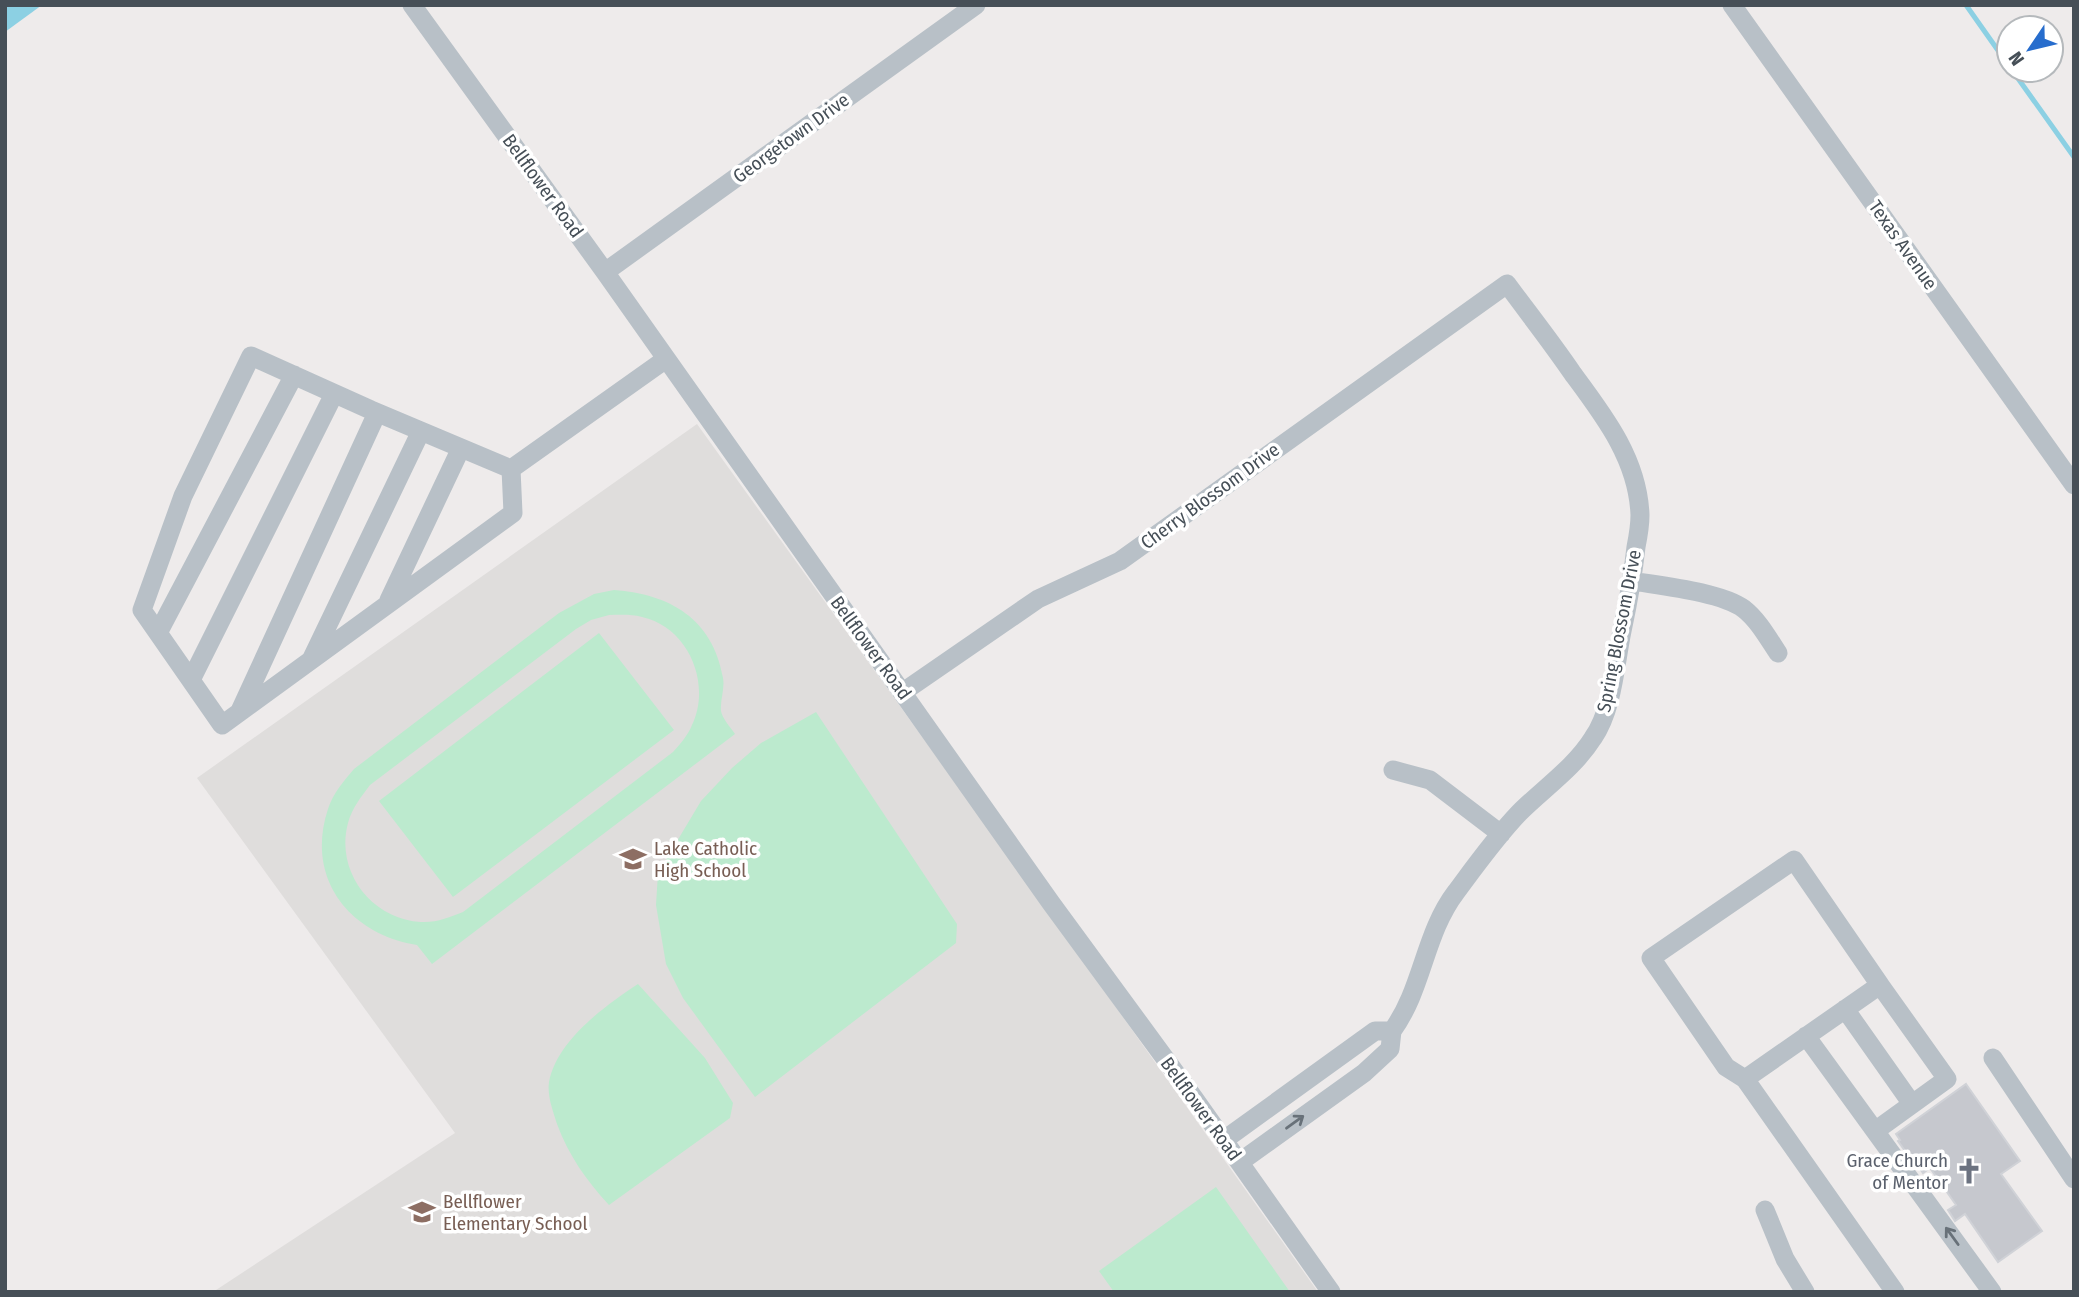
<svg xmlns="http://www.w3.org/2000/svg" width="2079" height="1297" viewBox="0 0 2079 1297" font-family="'Fira Sans Condensed',sans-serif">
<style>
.education{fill:#dfdddc}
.green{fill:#bceace;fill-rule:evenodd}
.water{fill:#8cd0e3}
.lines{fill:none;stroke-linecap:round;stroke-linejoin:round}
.stream{stroke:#8cd0e3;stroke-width:5}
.building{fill:#c6c8ce;stroke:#d0d2d7;stroke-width:2}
.minor{stroke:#b8c0c7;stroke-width:19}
.oneway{stroke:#687179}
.labels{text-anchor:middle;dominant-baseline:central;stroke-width:7;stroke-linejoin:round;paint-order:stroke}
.street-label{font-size:19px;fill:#464f57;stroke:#fff}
.education-label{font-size:19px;fill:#785e54;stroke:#fff;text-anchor:start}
.worship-label{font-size:19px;fill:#5b616d;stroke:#fff;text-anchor:end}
</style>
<rect width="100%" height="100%" fill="#eeebeb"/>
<path class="education" d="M697 424 1069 941 1318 1292H213L455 1133 197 778Z"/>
<path class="green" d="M614 590C670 594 713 619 723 678 725 689 720 700 721 711 722 718 731 728 735 734L432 964 417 945C349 934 305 878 328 809 333 793 344 781 354 769L559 613 594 594ZM609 615C620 615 631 614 642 617 688 627 712 683 692 725 688 735 681 743 673 752L463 912C450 917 436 923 421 922 371 919 335 871 348 823 352 808 361 797 370 785L576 629 591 620Z
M599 633 674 730 453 897 379 801Z
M816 712 957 924 956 943 755 1097 683 998 666 964 656 905 658 873 701 801 732 768 761 743Z
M638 984 705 1058 733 1103 730 1118 609 1205C586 1180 569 1156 557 1124 553 1111 547 1096 549 1082 557 1040 605 1006 638 984Z
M1216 1187 1290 1292H1114L1099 1271Z"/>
<path class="water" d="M5 5H42L5 32Z"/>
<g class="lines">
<path class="stream" d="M1966 5 2009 66
M2012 70 2074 157"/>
</g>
<path class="building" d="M1966 1084 2020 1161 2001 1174 2042 1231 1998 1262 1965 1214 1955 1221 1948 1210 1956 1205 1930 1168 1923 1173 1915 1161 1913 1162 1898 1141 1900 1140 1896 1134Z"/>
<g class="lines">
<path class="minor" d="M412 5 605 272 1051 903 1194 1098 1331 1292
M1732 5 2074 485
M605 272 976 5
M251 356 371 410 511 469 513 513 222 725 142 610 183 496Z
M511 469 666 359
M1632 581C1662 586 1721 592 1744 609 1758 620 1768 638 1778 653
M389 600 461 448
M158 633 294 375
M312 658 421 431
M191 680 334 394
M903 692 1038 599 1120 561 1507 284C1529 314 1552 343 1573 374 1605 417 1638 460 1640 515 1640 526 1638 537 1636 547 1633 575 1628 603 1622 631 1615 665 1613 709 1593 738 1574 768 1544 788 1519 813 1496 837 1476 865 1456 892 1424 934 1423 989 1392 1031
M240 711 377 413
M1393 770 1430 780 1501 834
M1845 1009 1912 1104
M1806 1036 1992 1292
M1993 1058 2074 1179
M1745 1079 1726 1067 1651 958 1794 860 1880 985 1745 1079 1895 1292
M1875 1131 1947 1079 1880 985
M1224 1140 1375 1031H1392L1390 1049 1364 1073 1240 1162
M1765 1210 1785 1259 1805 1292"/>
</g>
<defs><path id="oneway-shaft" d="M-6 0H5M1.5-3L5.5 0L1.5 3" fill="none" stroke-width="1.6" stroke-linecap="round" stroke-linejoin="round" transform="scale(1.75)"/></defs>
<g class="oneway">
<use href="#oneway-shaft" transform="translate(1295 1122) rotate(-36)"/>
<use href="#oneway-shaft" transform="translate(1952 1236) rotate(-126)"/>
</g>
<defs>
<g id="school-bare" transform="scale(2.1)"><path d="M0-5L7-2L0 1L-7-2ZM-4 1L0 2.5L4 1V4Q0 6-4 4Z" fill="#8d6e63" stroke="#fff" stroke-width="2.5" paint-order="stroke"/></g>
<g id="church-bare" transform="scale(2.1)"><path d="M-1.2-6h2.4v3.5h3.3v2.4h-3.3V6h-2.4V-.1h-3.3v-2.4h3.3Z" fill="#6b7280" stroke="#fff" stroke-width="2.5" paint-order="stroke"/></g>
</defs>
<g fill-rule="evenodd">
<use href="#school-bare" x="633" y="859"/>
<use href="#church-bare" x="1969" y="1171"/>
<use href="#school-bare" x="422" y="1212"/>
</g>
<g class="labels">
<g class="street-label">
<text transform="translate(791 138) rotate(-36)">Georgetown Drive</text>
<text transform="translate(543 186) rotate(54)">Bellflower Road</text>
<text transform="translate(1903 245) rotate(55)">Texas Avenue</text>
<text transform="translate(1210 496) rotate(-36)">Cherry Blossom Drive</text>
<text transform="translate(1619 631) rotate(-79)">Spring Blossom Drive</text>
<text transform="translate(871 648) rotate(54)">Bellflower Road</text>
<text transform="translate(1201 1109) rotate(54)">Bellflower Road</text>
</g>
<g class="education-label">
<text x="654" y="848">Lake Catholic<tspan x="654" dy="22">High School</tspan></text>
<text x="443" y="1201">Bellflower<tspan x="443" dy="22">Elementary School</tspan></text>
</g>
<g class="worship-label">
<text x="1948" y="1160">Grace Church<tspan x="1948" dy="22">of Mentor</tspan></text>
</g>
</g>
<rect width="2079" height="1297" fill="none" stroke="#464f57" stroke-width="14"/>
<g transform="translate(2030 49) rotate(235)"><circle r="33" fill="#ffffff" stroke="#b5b9bc" stroke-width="2"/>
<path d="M0-5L12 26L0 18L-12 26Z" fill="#276dcd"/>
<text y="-10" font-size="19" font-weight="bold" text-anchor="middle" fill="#464f57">N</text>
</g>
</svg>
